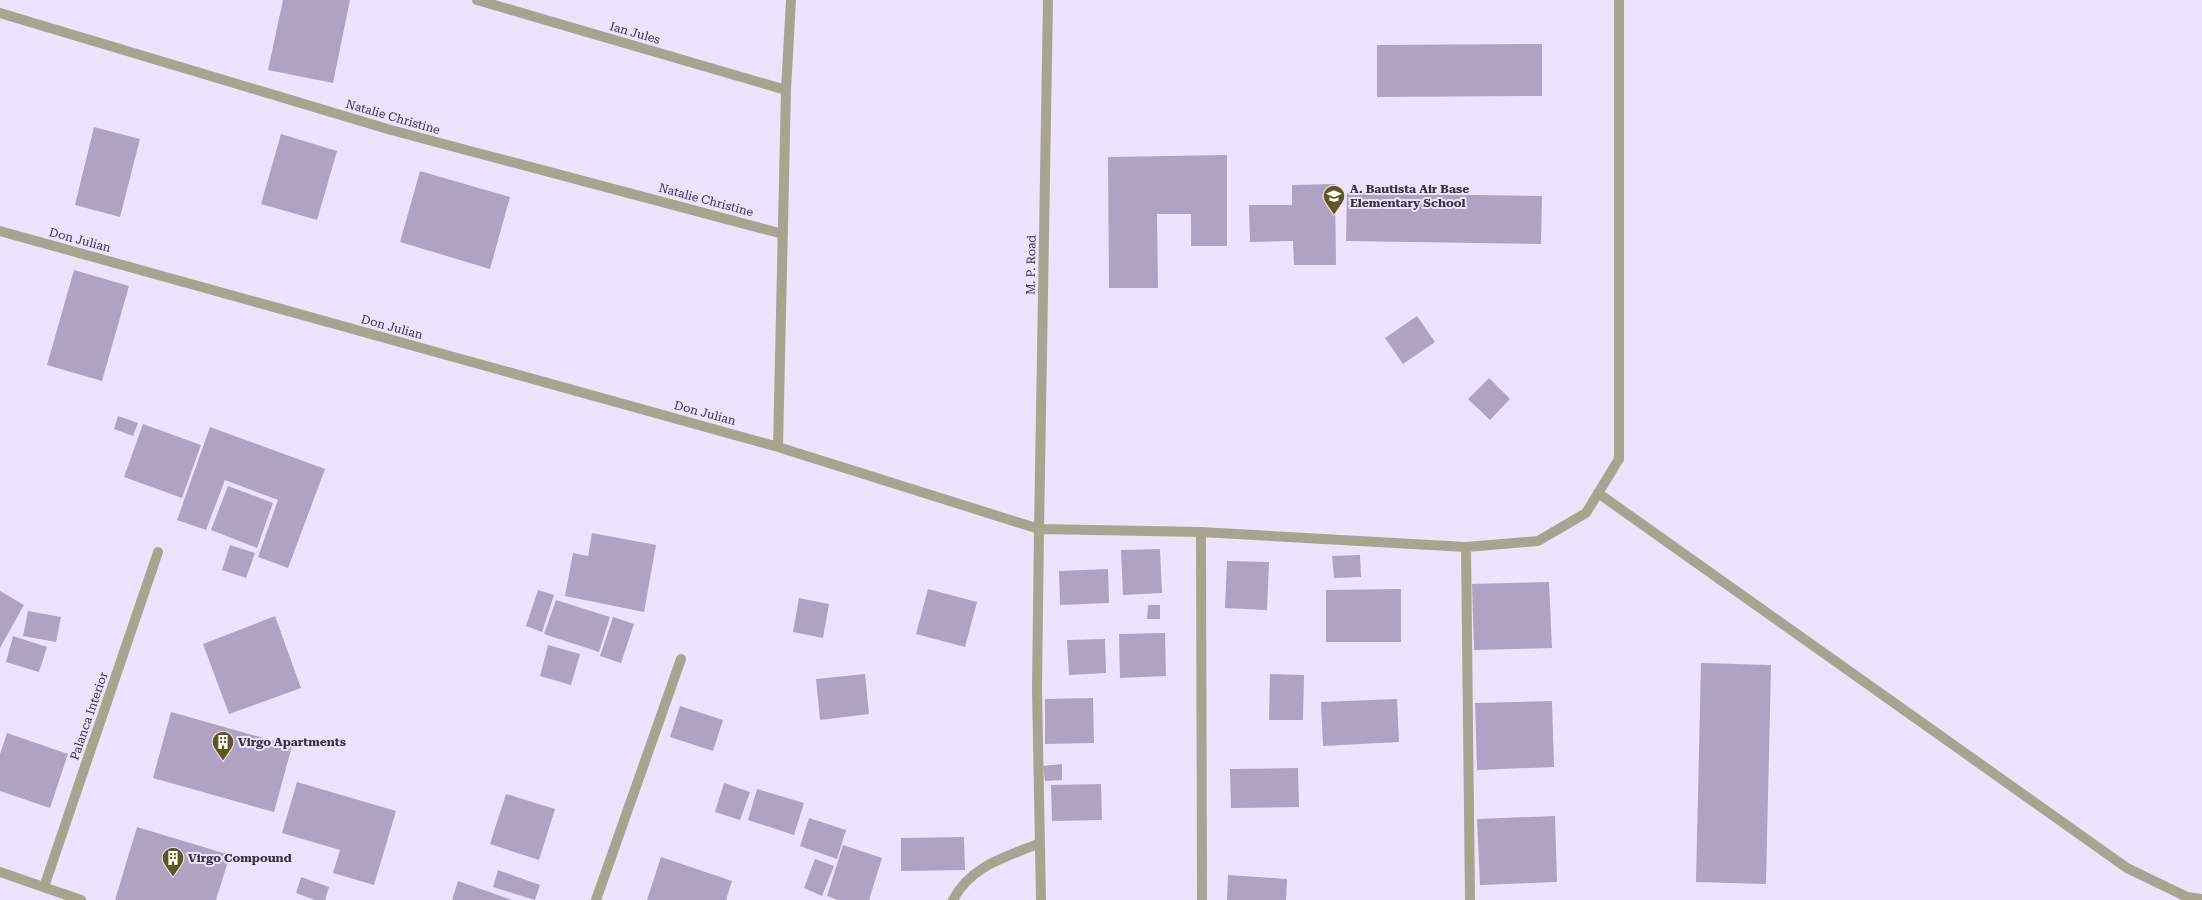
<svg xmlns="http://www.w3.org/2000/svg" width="2202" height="900" viewBox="0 0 2202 900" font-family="'Roboto Serif',serif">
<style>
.building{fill:#afa2c3}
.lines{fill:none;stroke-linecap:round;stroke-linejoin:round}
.service{stroke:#a9a48d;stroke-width:10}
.minor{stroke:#a9a48d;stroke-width:10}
.labels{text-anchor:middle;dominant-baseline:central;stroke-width:4;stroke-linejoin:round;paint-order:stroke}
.street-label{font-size:12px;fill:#373240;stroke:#eee3ff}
.poi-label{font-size:12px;font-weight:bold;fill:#373240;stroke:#eee3ff;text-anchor:start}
</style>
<rect width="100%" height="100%" fill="#eee3ff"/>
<path class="building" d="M283 0H350L333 83 268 70Z
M1542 44V96L1377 97V45Z
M94 127 140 139 120 217 75 205Z
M281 134 337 151 317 220 261 204Z
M1227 155V246H1191V214H1157L1158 288H1109L1108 157Z
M420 171 510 197 490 269 400 242Z
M1335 184 1336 265H1294L1293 241 1250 242 1249 205H1292V185Z
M1347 193 1542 196 1541 244 1346 241Z
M74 270 129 286 102 381 47 365Z
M1417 316 1435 342 1403 364 1385 338Z
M1489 378 1510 399 1490 420 1468 399Z
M118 416 138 423 133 436 114 429Z
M143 424 201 445 182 498 124 477Z
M210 427 325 469 288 568 258 557 278 500 225 480 206 530 177 520Z
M228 486 273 503 257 548 211 530Z
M592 533 656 545 644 612 565 596 573 553 588 556Z
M230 545 255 553 246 578 222 570Z
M1160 549 1162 593 1123 595 1121 550Z
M1360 555 1361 577 1334 578 1332 556Z
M1227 561 1269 562 1267 610 1225 608Z
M1108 569 1109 603 1060 605 1059 571Z
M1549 582 1552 648 1474 650 1472 584Z
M928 589 977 602 965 647 916 634Z
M1401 589V642H1326V590Z
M538 590 554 595 542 632 526 626Z
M0 591 24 605 0 648Z
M799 598 829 604 823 638 793 632Z
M556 600 610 617 599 652 544 634Z
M1148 605H1160V619H1147Z
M28 611 61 617 56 642 23 636Z
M275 616 301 688 229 714 203 644Z
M613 617 634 624 621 663 600 656Z
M1165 633 1166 676 1120 678 1119 634Z
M13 636 47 647 39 672 6 662Z
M1105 639 1106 673 1069 675 1067 640Z
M548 645 580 654 571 685 540 676Z
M1701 663 1771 665 1766 884 1696 882Z
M865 674 869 714 820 720 816 679Z
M1270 674 1304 675 1303 720H1269Z
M1093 698 1094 743 1045 744V699Z
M1397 699 1399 742 1323 746 1321 702Z
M1552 701 1554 767 1477 770 1475 703Z
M680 706 723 720 713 751 670 737Z
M171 712 292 746 274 812 153 778Z
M7 733 68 754 50 808 0 791V754Z
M1062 764V780L1045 781 1043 766Z
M1298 768 1299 807 1231 808 1230 769Z
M297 782 396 811 374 885 333 873 340 850 282 833Z
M724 783 750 792 740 820 715 812Z
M1101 784 1102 820 1052 821 1051 785Z
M757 789 804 803 794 835 748 820Z
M506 794 555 809 539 860 490 844Z
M1555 816 1557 882 1480 885 1477 819Z
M809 818 846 830 837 859 800 846Z
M137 827 230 855 216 900H115Z
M964 837 965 870 901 871V838Z
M843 845 882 858 869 900H838L827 896Z
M661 857 732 881 726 900H647Z
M815 859 834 866 822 896 804 888Z
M498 870 540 885 535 900 493 887Z
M1228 875 1287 879 1286 900H1227Z
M301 877 329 887 325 900H315L296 893Z
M458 881 512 900H452Z"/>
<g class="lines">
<path class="service" d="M1598 493 2127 868 2187 897 2202 899"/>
<path class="minor" d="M477 0 786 90
M0 13 391 130 783 234
M0 231 778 447 1039 529 1048 0
M778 447 786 90 791 0
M1201 532 1202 900
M1466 547 1470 900
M0 872 81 900
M44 887 158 552
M596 900 681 659
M953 900C971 865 1007 857 1040 843
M1041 900 1037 689 1039 529 1201 532 1466 547 1538 541 1586 513 1619 459V0"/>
</g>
<defs>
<g id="school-pin" transform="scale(1.15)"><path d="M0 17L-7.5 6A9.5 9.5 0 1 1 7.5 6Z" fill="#615622" stroke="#eee3ff"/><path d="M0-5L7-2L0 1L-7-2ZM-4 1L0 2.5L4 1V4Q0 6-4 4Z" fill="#fff"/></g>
<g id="building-pin" transform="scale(1.15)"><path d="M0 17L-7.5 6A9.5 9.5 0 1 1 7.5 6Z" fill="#615622" stroke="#eee3ff"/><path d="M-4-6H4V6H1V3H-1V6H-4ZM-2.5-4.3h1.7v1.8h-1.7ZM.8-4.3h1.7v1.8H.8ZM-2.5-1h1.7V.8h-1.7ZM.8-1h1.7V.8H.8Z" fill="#fff"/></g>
</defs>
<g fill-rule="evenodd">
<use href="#school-pin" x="1334" y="196"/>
<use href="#building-pin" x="223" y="742"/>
<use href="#building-pin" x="173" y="858"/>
</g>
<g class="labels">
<g class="street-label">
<text transform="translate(635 33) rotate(16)">Ian Jules</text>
<text transform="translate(393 117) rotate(16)">Natalie Christine</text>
<text transform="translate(706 200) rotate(15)">Natalie Christine</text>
<text transform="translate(80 240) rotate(15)">Don Julian</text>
<text transform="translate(1031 265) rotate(-89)">M. P. Road</text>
<text transform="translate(392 327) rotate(15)">Don Julian</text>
<text transform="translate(705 413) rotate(15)">Don Julian</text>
<text transform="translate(89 716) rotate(-71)">Palanca Interior</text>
</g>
<g class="poi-label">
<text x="1350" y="189">A. Bautista Air Base<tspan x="1350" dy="14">Elementary School</tspan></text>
<text x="238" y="742">Virgo Apartments</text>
<text x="188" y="858">Virgo Compound</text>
</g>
</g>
</svg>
